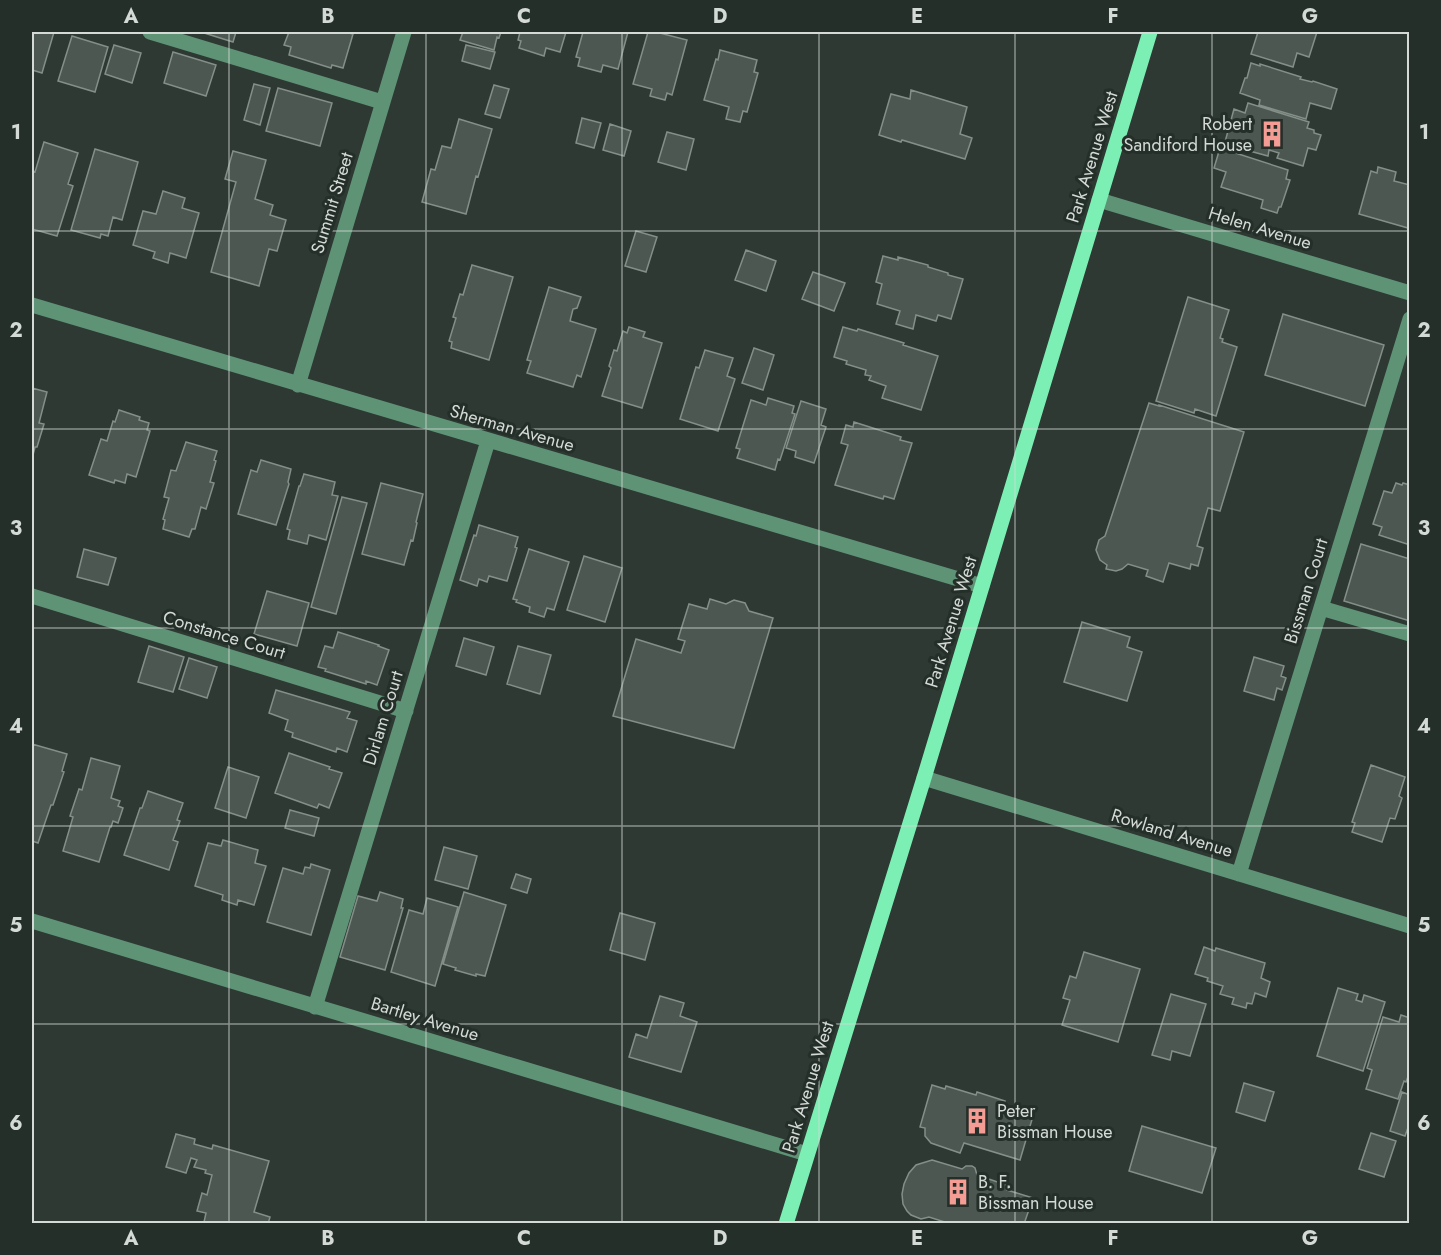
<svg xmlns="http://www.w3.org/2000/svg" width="1441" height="1255" viewBox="0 0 1441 1255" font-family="Jost,sans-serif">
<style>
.building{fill:#4c5751;stroke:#838f88;stroke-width:1.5}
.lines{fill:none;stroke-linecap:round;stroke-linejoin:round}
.minor{stroke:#5e9376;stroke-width:15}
.major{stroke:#7befb4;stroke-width:15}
.grid{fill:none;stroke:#d4dad6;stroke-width:1.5;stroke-opacity:0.55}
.labels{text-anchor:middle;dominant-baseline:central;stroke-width:6;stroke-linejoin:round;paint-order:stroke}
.poi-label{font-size:18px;fill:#d4dad6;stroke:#252f29;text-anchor:start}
.street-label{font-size:18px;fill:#d4dad6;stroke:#252f29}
.neatline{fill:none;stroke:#d4dad6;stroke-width:2}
.grid-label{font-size:20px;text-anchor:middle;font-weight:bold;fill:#d4dad6}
</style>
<rect width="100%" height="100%" fill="#2e3933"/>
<path class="building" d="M32 32H54L42 73 32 70Z
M201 32H236L233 42Z
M289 32H344L353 34 343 68 332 65 331 68 289 55 291 47 284 45Z
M463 32H501L499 38 497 37 494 50 460 40Z
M520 32H566L560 52 546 48 544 56 519 48 521 41 518 40Z
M583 32H628L618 69 603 65 601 72 578 66 580 58 576 57Z
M648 32H656L687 40 672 95 667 93 665 100 650 96 652 89 633 84Z
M1258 32H1317L1309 57 1297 53 1293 67 1251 54Z
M72 36 108 47 95 92 58 81Z
M114 45 141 53 132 83 105 74Z
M466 45 495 52 490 69 462 61Z
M720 50 757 60 754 72 758 73 747 112 743 111 740 122 726 119 729 107 704 100 716 59 718 60Z
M173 52 216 65 206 96 164 83Z
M1251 63 1260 66V64L1301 77 1300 79 1312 82 1313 81 1337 89 1331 109 1310 103 1306 119 1259 105 1260 100 1240 93 1245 78H1247Z
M254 84 270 88 260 125 244 120Z
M494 85 509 89 500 118 485 114Z
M278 88 332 103 320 146 266 131Z
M911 90 967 107 960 134 972 138 965 159 902 140 901 142 879 135 891 94 910 99Z
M1248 103 1309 122 1307 128 1314 130V133L1321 135 1316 150 1308 148 1303 166 1277 158 1279 153 1269 150 1268 156 1235 147 1236 145 1225 142 1234 109 1245 113Z
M582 118 601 123 594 148 576 143Z
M459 119 492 129 478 177 476 176 466 214 422 202 431 169 435 170 442 146 451 148Z
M610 124 631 131 624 156 603 150Z
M667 132 694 139 686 170 658 162Z
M44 142 78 153 68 184 73 186 57 236 32 229V176L33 171 35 172Z
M1220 148 1288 170 1286 179 1290 180 1281 207H1279L1277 213 1261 208 1263 200 1221 187 1226 172 1214 168Z
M95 149 138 162 122 220 113 217 108 236 101 234 100 238 71 230Z
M233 151 266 160 255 199 273 205 270 215 286 220 277 251 269 249 259 286 211 272 236 182 225 179Z
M1378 167 1396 172 1394 181 1410 185V222L1408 228 1359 214 1371 171 1377 173Z
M163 191 185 198 182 208 199 213 186 258 170 253 168 263 153 258 155 252 133 245 143 211 156 214Z
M636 231 657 237 646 272 625 266Z
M746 250 776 261 766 291 735 280Z
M883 256 898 260V257L928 265V267L948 273V275L963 279 951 319 938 315 936 321 916 315 913 329 896 324 900 311 877 304 882 284 876 282Z
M472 265 513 277 489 360 451 348 452 342 449 341 456 318 453 317 460 294 463 295Z
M813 272 845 283 834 311 802 299Z
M549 287 581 297 577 308 573 309 570 321 596 329 581 377 577 375 573 387 527 373 531 361 527 360Z
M1188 297 1229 310 1220 338 1223 339 1222 342 1237 347 1216 416 1195 409 1194 413 1156 401Z
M1283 314 1384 345 1365 406 1265 375Z
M629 327 645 332 643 337 662 343 642 408 602 396 611 368 609 366 614 350 617 351 623 331 627 333Z
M843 327 857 331 858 329 904 343 903 345 938 356 921 410 882 398 886 386 869 380 871 376 865 375 866 370 846 364 847 361 834 357Z
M754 348 774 355 763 390 742 383Z
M705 350 733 358 727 376 735 379 718 431 680 419 696 367 699 368Z
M32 388 47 392 39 423 44 424 37 447H35L33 455 32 454Z
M768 398 794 406 792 413 795 414 780 460 778 459 775 470 737 458 740 449 736 448 751 400 766 405Z
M801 401 826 409 821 425 826 427 814 463 795 457 796 451 786 448Z
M1149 403 1159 406V405L1244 432 1220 511 1208 508 1197 546 1203 548 1198 566 1191 564 1190 569 1169 563 1163 582 1146 576 1148 570 1128 564 1122 569 1116 571 1106 569 1107 565 1100 560 1096 550 1099 540 1105 536Z
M119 410 140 417 139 420 149 423 147 430 150 431 136 477 127 474 125 483 115 480 114 483 89 475 101 439 107 441 113 421 115 422Z
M854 422 901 437 900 440 912 443 894 499 884 496 883 499 835 485 848 445 841 443 846 425 853 427Z
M186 442 217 451 214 460 216 461 210 482 214 483 206 509 201 507 195 529H192L189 537 163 529 165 520 163 519 169 498 164 497 171 470 176 471Z
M261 460 291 469 288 482 289 484 276 525 238 514 251 470 257 472Z
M304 474 335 482 332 495 338 496 326 540 309 535 307 544 288 539 290 530 287 529 299 486H300Z
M381 483 423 494 416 522 417 523 413 541 411 540 404 565 362 554Z
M1396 483 1402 485 1403 483 1410 485V545L1379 535 1382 527 1373 524 1384 491 1392 493Z
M342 497 367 503 336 614 311 607Z
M479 525 518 537 515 547 517 548 507 581 489 576 487 582 479 579 477 586 460 580 474 535 476 536Z
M1361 544 1410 559V621L1344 601Z
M84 549 116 558 108 585 77 577Z
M529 549 569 562 554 610 547 608 544 617 529 612 530 607 516 602 517 600 513 599Z
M584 556 622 568 605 622 567 610Z
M267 591 309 603 297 646 254 634Z
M710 599 726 604 734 600 745 603 749 611 773 618 734 748 613 716 636 639 681 653 685 641 678 639 689 604 707 609Z
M1082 622 1130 637 1127 647 1142 652 1127 701 1064 682Z
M338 632 379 645 378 646 389 650 377 685 366 681V684L325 671 326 669 318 667 325 646 333 648Z
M464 638 494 647 486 675 456 666Z
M149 646 184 657 173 692 138 682Z
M518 646 551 655 540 694 507 684Z
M1254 657 1284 666 1281 676 1286 678 1282 690 1277 688 1274 700 1244 691Z
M189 658 217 667 207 698 179 689Z
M276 690 350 712 347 718 357 721 347 752 337 748 336 752 292 737 293 733 285 730 288 720 269 713Z
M32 744 67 754 62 771 64 772 53 805H51L38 843 32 841Z
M289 753 330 767 329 769 342 773 329 808 319 804 317 808 275 793Z
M91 758 120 766 111 798 120 801 118 806 123 808 118 823 113 821 111 827H110L99 862 63 851 73 817 70 816 79 789 82 790Z
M1371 765 1405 777 1399 796 1402 798 1395 819 1390 818 1382 842 1352 832 1355 823 1352 822Z
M228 767 259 777 246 818 215 808Z
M148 791 183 803 177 820 180 821 173 840 178 842 169 870 124 855 140 808H142Z
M290 810 319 818 314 836 285 828Z
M223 840 258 850 255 863 266 866 254 905 238 900 237 905 222 900 223 895 195 886 208 843 221 846Z
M444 847 477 856 468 889 435 880Z
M311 864 330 870 311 935 267 922 283 868 303 874 305 867 310 868Z
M516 874 531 879 527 893 511 888Z
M380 892 403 899 401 908H403L385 970 340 957 358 896 377 901Z
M464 892 506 905 485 976 476 974V976L455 970 456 968 443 964Z
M427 898 458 907 435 986 391 972 409 910 423 914Z
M620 913 655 923 645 960 610 950Z
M1204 947 1215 951 1216 948 1265 963 1261 978 1270 982 1266 997 1255 993 1252 1004 1247 1003 1246 1008 1232 1004 1234 998 1220 994 1223 986 1207 981 1208 978 1195 974Z
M1084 952 1140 969 1118 1042 1062 1025 1070 1000 1063 998 1070 976 1076 978Z
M1338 988 1358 994 1356 1000 1362 1002 1364 995 1385 1002 1363 1071 1317 1056Z
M1171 994 1206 1004 1190 1056 1172 1051 1170 1060 1152 1055Z
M660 996 684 1003 680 1016 697 1022 681 1072 629 1057 636 1034 647 1038Z
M1401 1015 1410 1018V1071L1406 1082 1404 1081 1398 1099 1366 1089 1372 1070 1367 1068 1383 1017 1399 1022Z
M1244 1083 1274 1092 1265 1121 1236 1112Z
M932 1085 945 1089 946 1086 976 1095 977 1092 1005 1101 1003 1108 1033 1116 1020 1160 964 1143 960 1153 931 1143 925 1136V1128L920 1127Z
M1402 1092 1410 1095V1122L1405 1136 1390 1131Z
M1142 1126 1216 1148 1202 1193 1129 1171Z
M1371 1133 1396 1141 1384 1177 1359 1169Z
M176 1134 195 1139 194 1144 212 1149 213 1145 269 1161 254 1212 270 1217 268 1224H209L204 1222 206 1213 197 1211 202 1193 207 1195 212 1175 205 1173 206 1170 194 1167 197 1160 191 1158 186 1173 166 1167Z
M932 1160 962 1169 966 1166H972L975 1168 977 1175 1009 1186 1007 1190 1033 1198 1024 1224H951L929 1217 921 1219 911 1215 907 1211 903 1204 902 1194 904 1184 909 1173 916 1165Z"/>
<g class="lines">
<path class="minor" d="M150 32 382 102
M1099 200 1410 293
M32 305 982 586
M298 385 404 32
M32 596 406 711
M1321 608 1410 634
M924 778 1410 926
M1239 874 1410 319
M32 921 807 1154
M315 1007 488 441"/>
<path class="major" d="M786 1224 924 778 1150 32"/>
</g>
<path class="grid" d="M229 32V1224M426 32V1224M622 32V1224M819 32V1224M1015 32V1224M1212 32V1224M32 231H1410M32 429H1410M32 628H1410M32 826H1410M32 1024H1410"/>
<defs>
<g id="building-bare" transform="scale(2.07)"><path d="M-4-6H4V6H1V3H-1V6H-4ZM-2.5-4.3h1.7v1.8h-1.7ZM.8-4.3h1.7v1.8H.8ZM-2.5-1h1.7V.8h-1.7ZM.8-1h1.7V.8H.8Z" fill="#f59c94" stroke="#252f29" stroke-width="2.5" paint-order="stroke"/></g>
</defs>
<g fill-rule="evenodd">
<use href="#building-bare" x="1272" y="134"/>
<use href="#building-bare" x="977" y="1121"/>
<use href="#building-bare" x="958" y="1192"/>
</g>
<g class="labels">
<g class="poi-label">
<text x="1252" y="124" text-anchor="end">Robert<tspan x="1252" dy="21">Sandiford House</tspan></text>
<text x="997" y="1111">Peter<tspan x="997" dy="21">Bissman House</tspan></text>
<text x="978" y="1182">B. F.<tspan x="978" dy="21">Bissman House</tspan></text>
</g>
<g class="street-label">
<text transform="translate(1092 157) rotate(-73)">Park Avenue West</text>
<text transform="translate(332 203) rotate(-73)">Summit Street</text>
<text transform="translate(1260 228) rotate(17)">Helen Avenue</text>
<text transform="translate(512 428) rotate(16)">Sherman Avenue</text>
<text transform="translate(1306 591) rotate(-73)">Bissman Court</text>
<text transform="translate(951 622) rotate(-73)">Park Avenue West</text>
<text transform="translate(224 635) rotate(17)">Constance Court</text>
<text transform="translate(383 718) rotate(-73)">Dirlam Court</text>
<text transform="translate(1172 833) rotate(17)">Rowland Avenue</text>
<text transform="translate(425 1019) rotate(17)">Bartley Avenue</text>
<text transform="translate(808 1087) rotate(-73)">Park Avenue West</text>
</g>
</g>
<rect width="1441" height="1255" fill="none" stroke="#252f29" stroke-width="66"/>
<rect x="33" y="33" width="1375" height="1189" class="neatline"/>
<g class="grid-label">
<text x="131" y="23">A</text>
<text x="328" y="23">B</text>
<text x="524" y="23">C</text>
<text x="720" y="23">D</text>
<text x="917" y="23">E</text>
<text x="1113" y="23">F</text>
<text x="1310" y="23">G</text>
<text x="16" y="139">1</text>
<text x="1424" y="139">1</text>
<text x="16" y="337">2</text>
<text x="1424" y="337">2</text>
<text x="16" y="535">3</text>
<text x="1424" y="535">3</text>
<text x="16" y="733">4</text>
<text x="1424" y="733">4</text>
<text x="16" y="932">5</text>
<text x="1424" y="932">5</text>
<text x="16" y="1130">6</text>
<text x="1424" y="1130">6</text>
<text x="131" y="1245">A</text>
<text x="328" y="1245">B</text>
<text x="524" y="1245">C</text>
<text x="720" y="1245">D</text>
<text x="917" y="1245">E</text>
<text x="1113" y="1245">F</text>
<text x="1310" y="1245">G</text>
</g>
</svg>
